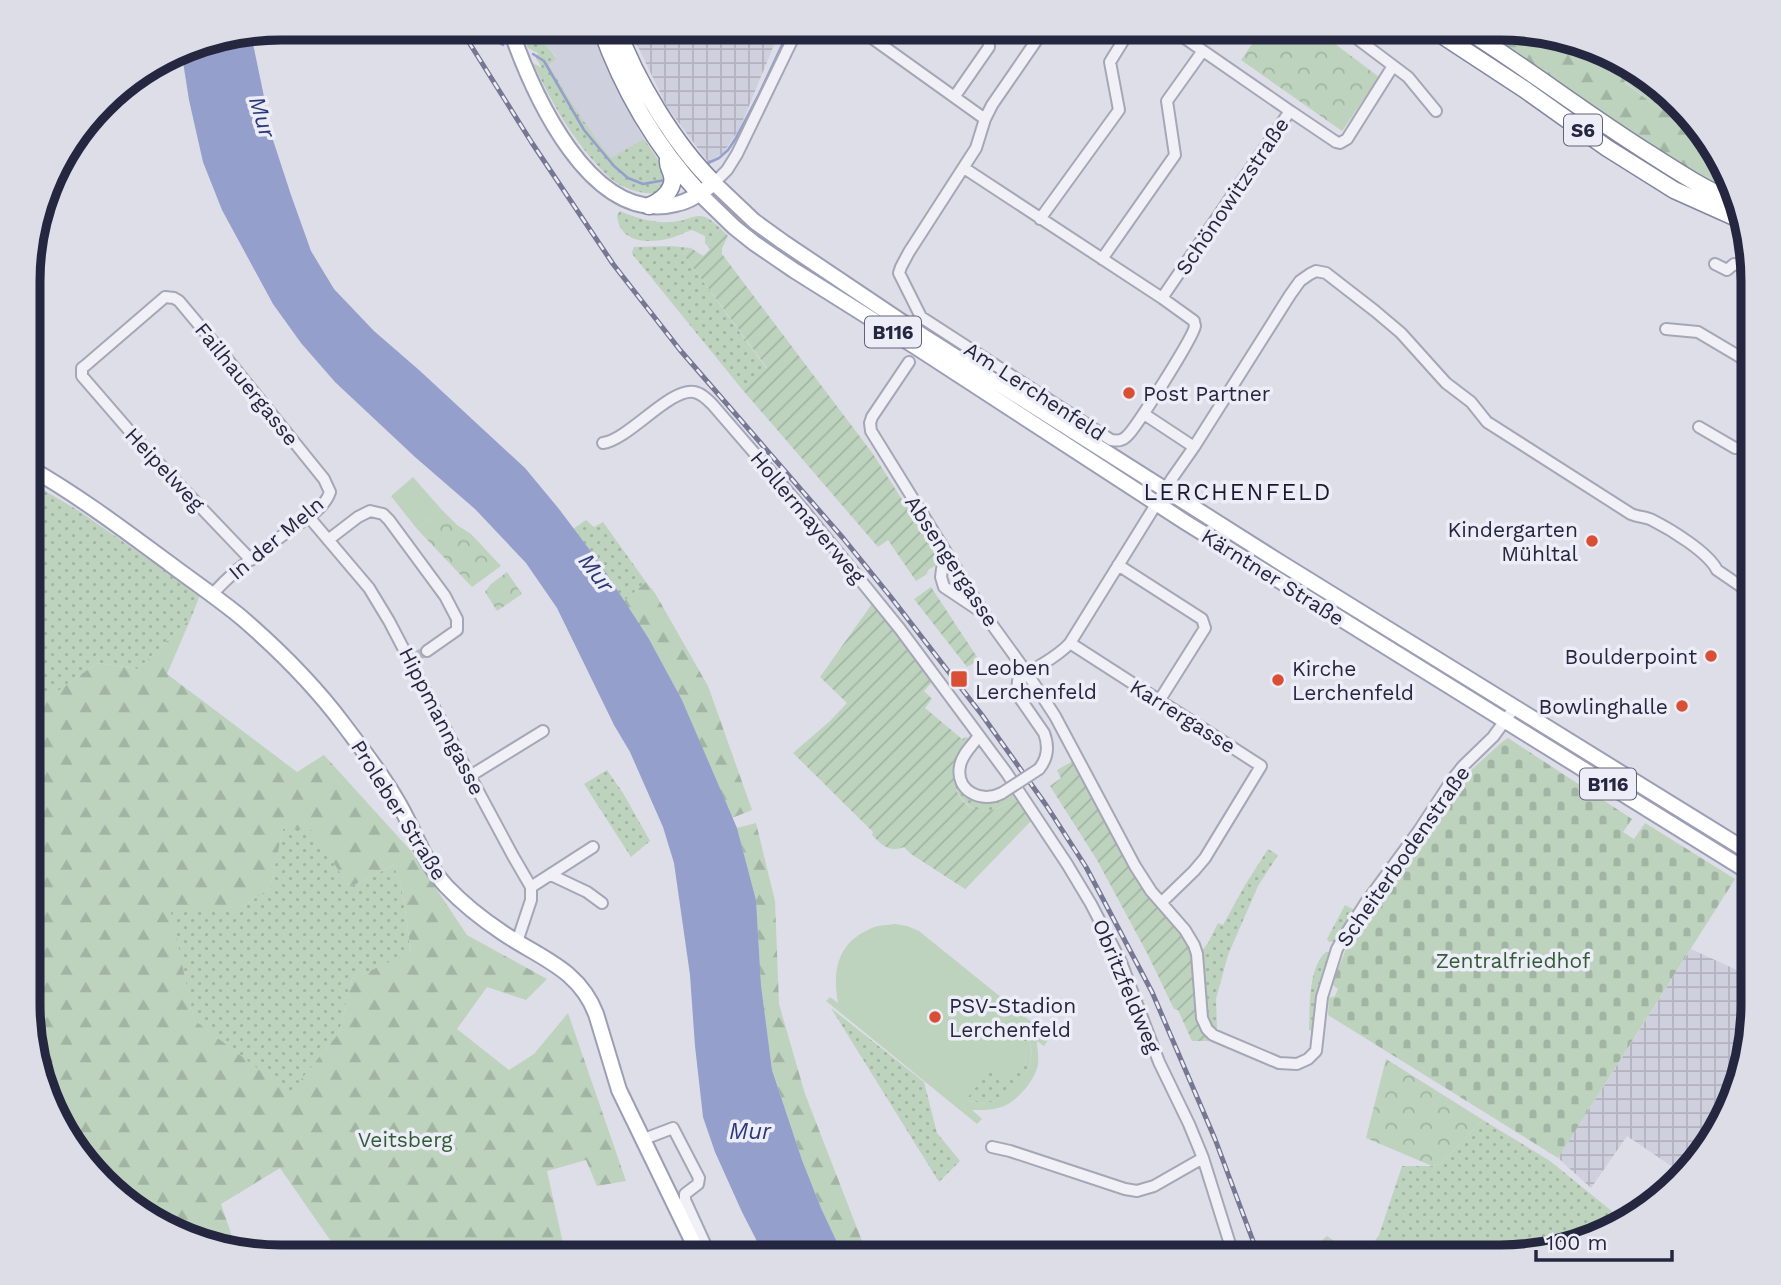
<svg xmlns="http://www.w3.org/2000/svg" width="1781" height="1285" viewBox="0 0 1781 1285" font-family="'Work Sans',sans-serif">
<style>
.built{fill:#cfd0dd}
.industrial{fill:url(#industrial-grid)}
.grass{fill:url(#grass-dots)}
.forest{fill:url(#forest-firs);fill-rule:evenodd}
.cemetery{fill:url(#cemetery-stones)}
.park{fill:url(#park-crowns)}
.garden{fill:url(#garden-furrows)}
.pitch{fill:#bdd3be;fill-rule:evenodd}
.water{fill:#949fcb}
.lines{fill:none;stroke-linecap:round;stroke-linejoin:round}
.stream{stroke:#949fcb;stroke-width:2.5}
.minor-tunnel{stroke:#b8b9c6;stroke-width:10;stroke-dasharray:10 5;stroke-linecap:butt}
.minor-casing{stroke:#a6a7b6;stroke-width:14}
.major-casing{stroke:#9b9eb5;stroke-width:18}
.highway-casing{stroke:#8386a0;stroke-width:19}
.minor{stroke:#f0f0f6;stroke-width:10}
.major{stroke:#fff;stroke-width:14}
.highway{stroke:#fff;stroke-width:16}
.rail-casing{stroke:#757793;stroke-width:5}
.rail{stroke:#ecedf6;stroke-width:2.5;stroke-dasharray:8;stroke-linecap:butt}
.minor-bridge-casing{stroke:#a6a7b6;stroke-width:14;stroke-linecap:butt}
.minor-bridge{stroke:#f0f0f6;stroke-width:10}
.poi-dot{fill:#d84f36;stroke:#ecedf6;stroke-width:2.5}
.labels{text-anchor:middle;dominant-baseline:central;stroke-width:7;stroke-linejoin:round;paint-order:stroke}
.shield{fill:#ecedf6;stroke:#616277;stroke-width:2}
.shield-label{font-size:19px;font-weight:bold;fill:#252740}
.street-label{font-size:21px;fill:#252740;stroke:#ecedf6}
.poi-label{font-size:21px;fill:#252740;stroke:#ecedf6;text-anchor:start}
.park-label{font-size:21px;fill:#315c36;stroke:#ecedf6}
.water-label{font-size:23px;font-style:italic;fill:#2c3777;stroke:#ecedf6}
.neighbourhood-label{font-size:23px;letter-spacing:2px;fill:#181930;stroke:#ecedf6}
.rim{fill:none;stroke:#252740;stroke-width:9}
</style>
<defs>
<pattern id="industrial-grid" width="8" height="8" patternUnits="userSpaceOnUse" patternTransform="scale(1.75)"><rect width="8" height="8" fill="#cfd0dd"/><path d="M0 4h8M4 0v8" fill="none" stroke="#b2b3bf"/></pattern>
<pattern id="grass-dots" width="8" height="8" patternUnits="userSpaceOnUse" patternTransform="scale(1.75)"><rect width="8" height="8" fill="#bdd3be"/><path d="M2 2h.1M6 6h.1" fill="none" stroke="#a2b5a4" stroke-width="1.8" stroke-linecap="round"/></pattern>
<pattern id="forest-firs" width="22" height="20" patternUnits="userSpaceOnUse" patternTransform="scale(1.75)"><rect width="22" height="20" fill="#bdd3be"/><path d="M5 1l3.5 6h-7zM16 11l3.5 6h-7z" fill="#a2b5a4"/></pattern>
<pattern id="cemetery-stones" width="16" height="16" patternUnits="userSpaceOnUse" patternTransform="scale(1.75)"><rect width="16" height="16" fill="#bdd3be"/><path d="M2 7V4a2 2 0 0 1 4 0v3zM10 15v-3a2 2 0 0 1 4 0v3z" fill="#a2b5a4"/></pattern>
<pattern id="park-crowns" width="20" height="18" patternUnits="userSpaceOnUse" patternTransform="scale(1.75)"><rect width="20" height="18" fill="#bdd3be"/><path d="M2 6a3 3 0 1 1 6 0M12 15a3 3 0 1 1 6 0" fill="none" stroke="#a2b5a4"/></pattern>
<pattern id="garden-furrows" width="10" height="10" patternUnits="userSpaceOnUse" patternTransform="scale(1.75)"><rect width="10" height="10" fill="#bdd3be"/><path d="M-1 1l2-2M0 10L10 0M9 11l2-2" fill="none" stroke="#a2b5a4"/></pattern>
</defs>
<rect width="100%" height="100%" fill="#dddee8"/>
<path class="built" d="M533 28H594L637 127 644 139 611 159 591 132 566 96 549 63 557 58Z"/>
<path class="industrial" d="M629 28H781L739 130 723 153 708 162 667 107Z
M1691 949 1752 977V1020L1739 1086 1725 1112 1677 1170 1627 1136 1591 1188 1558 1158Z"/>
<path class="grass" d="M520 28H533L557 59 549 64C567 97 587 128 611 158L644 139C650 149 660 160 664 171 675 206 630 192 615 182 609 178 604 172 599 167 571 137 550 100 533 63L542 68 536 58 538 53 528 48Z
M1636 70 1654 81 1674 105 1658 108 1624 81Z
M620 211C636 218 652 223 669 222 694 222 697 205 720 228L708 244 711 248 710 249 705 243V236L692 230C685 232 678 236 671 238 648 244 619 243 617 215Z
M671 246 691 248 683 254 767 369 741 388 633 255 632 252 634 247Z
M30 482 79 511 200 595 191 618 138 669 97 663 44 701 30 691Z
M586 520 594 527 603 522 646 582 623 602 601 565 573 529Z
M965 737 968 738V743L966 747 963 793C979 807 996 805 1013 794L1015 798C1006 804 996 811 985 811 951 809 941 755 965 737Z
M607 770 623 793 650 841 631 857 584 784Z
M283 829H311L350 887 394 865 402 889 411 953 352 979 339 1033 290 1094 194 1020 170 911 242 907 270 888Z
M1268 849 1278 855 1258 886 1228 955 1216 999 1217 1029 1233 1039 1229 1041 1207 1025 1201 952 1208 943 1218 923 1223 925 1245 885Z
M1345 905 1355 910 1335 941 1329 942 1327 939Z
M1326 952H1329V956L1317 997 1314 1031 1309 1030C1310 1008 1308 967 1326 952Z
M831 1008 924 1082 937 1133 960 1161 939 1182Z
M1023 1028C1044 1057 1021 1099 987 1103 980 1104 972 1101 965 1100Z
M1483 1120 1550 1161 1624 1221 1611 1231 1500 1257H1363L1379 1235 1402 1166H1432L1440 1164Z
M1327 1236 1357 1257H1302Z"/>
<path class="forest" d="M1478 29H1516L1596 47 1636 70 1624 82 1658 108 1674 105 1727 169 1733 191 1685 166 1587 103 1495 37Z
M646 582 655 593 708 686 752 810 732 818 682 700 649 639 623 602Z
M191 618 167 674 297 772 324 755 411 851 467 935 547 979 526 1000 487 987 457 1029 509 1070 534 1054 568 1013 626 1181 597 1186 586 1160 547 1171 566 1257H342L280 1168 221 1204 235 1245 239 1251 199 1243 127 1204 62 1130 30 1036V691L44 701 97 663 138 669ZM283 829 311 830 350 887 394 865 402 889 411 952 352 979 339 1033 290 1093 194 1020 171 912 242 907 270 888Z
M756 823 775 901 779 1004 805 1094 862 1241 874 1257H844L821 1208 802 1160 772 1070 761 985 756 900 737 828Z"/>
<path class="cemetery" d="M1508 738 1632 819 1623 832 1634 839 1645 823 1735 879 1558 1158 1328 1015 1329 998 1335 996 1338 989 1332 984 1346 949 1350 948 1357 937 1354 934 1379 897 1416 852 1468 773 1502 742Z"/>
<path class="park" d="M1263 28H1314L1379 77 1342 131 1241 60Z
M441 509 457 525 471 534 501 566 472 587 417 529Z
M507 572 522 594 497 611 485 592 491 584Z
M1386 1059 1483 1120 1440 1164 1432 1166 1366 1138Z"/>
<path class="garden" d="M720 228 728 236 722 248V254L873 454 942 562 928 570 927 574 916 581 888 540 878 547 741 388 767 368 683 254 691 248 703 256 711 248 708 244Z
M931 587 979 660 967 667 914 599Z
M874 601 933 681 924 691 932 699 925 708 962 739C947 762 949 809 985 811 996 811 1006 804 1015 798L1032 820 965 889 911 854 904 847C889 853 882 845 872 835L873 832 793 753 830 721 847 703 820 677Z
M1073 761 1102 814 1193 950 1200 1021 1209 1041H1192L1178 1010 1174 1009 1147 953 1097 860 1050 786 1061 778 1057 770Z"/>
<path class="pitch" d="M413 477 441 509 417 529 391 496Z
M895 924 907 926 919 931 1050 1037 1044 1046 1037 1041C1037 1048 1039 1057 1038 1064 1037 1071 1033 1078 1029 1084 1012 1106 1000 1111 972 1110L982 1119 977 1124 826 1001 830 997 838 1003C832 969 838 942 872 928 879 925 888 925 895 924ZM1023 1028C1045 1057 1020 1098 987 1103 981 1104 972 1102 966 1100L991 1068 1008 1081 1030 1053 1014 1040Z"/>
<path class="water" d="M251 34 273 140 291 195 311 251 334 289 374 331 419 370 525 468 559 509 601 565 649 639 682 700 737 828 756 900 761 985 772 1070 802 1160 821 1208 844 1257H765L742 1212 715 1152 703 1117 695 1046 690 975 674 863 663 827 630 752 614 725 557 608 526 563 475 509 415 457 335 382 301 343 273 304 222 210 203 162 189 100 181 49 185 47Z"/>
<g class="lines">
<path class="stream" d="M480 28 483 34 503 45
M533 54 544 61 584 130 614 166 628 178 643 184 665 180
M706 164 719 158 728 150 736 138 759 94 790 28"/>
<path class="minor-tunnel" d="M417 656 427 651"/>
<g class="minor-casing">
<path id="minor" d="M858 28 985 119
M1343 28 1408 77 1436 111
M955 96 989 47 988 36 977 28
M1290 111 1336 142 1340 143 1347 139 1393 66
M964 168 1162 298 1194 321C1194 323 1195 325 1195 326 1194 336 1136 428 1127 436 1122 441 1118 441 1111 440L921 317 899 273 901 267 909 252 976 148 985 119 992 105 1045 28
M714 183 727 170 737 154 798 28
M1040 219 1119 110 1110 62 1131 28
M1102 259 1175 155 1167 101 1202 52
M1715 264 1727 270 1734 264 1752 269
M1162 298 1290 111 1170 28
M1666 329 1698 332 1752 364
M909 362 872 417 870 423 871 431 985 615 1027 673 1055 716 1135 866 1151 891 1185 930 1194 945 1197 954 1202 1018 1207 1029 1213 1035 1279 1063 1297 1064 1308 1059 1316 1051 1322 997 1337 949 1344 937 1365 904 1418 832 1452 780 1463 766 1493 737 1515 707
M1144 414 1194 447
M1699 427 1735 448 1750 447 1752 449
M603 443C628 440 671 387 694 392 701 393 707 399 712 404L802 508 900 629 1006 772 1067 864 1091 904 1121 962 1159 1062 1189 1124 1203 1158 1234 1257
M308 516 369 588 389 621 470 776 513 856 531 887V900L517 942
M328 540 358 517 370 511 383 514 389 520 445 596 457 619V630L427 651
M952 563 945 565 942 569 941 577 944 587 980 611
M1118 565 1202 619 1205 628 1159 701
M212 595C233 570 261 552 287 532 302 521 324 510 330 492L324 479 215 344 179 301 174 298 165 297 86 365 82 368V376L146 450 251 560
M1070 643 1261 766 1205 858 1194 871 1162 902
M978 737C972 746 962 754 960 766 955 791 982 804 1002 793
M1039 769C1048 758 1049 746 1044 733L1017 694 1018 681C1034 667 1056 659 1070 643L1173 477 1194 447 1290 295 1300 281 1310 274 1316 271 1326 273 1375 311 1401 333 1446 383 1471 402 1487 422 1631 514C1638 517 1646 517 1652 520 1670 529 1708 552 1717 570L1752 594
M470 776 543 731
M551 875 587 892 602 903
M531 887 593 847
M644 1139 673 1128 699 1178 698 1184 685 1194V1200L711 1257
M992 1147 1010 1151 1125 1189 1137 1191 1154 1186 1203 1158"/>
</g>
<g class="major-casing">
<path id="major" d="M510 28C532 92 590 226 676 204 691 201 702 192 714 183L754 221 783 242 926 338 1278 561 1752 854
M700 194 734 227 754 243 795 271 916 347 1185 522 1752 874
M30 468C79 496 124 530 170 564 194 582 219 599 242 618 279 650 315 686 344 725 362 749 381 773 396 799 414 828 422 860 446 886 463 904 482 919 503 933 540 958 579 969 596 1014L619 1090 700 1257
M1695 1163 1708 1145"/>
</g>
<g class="highway-casing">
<path id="highway" d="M601 28C622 88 656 147 700 194
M617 28C635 79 675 145 714 183
M1431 28 1524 89 1607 148 1674 190 1741 220
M1465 29C1527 68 1585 113 1647 152 1675 170 1704 189 1735 202
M649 206C661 201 675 190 672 176 671 169 667 167 668 159"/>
</g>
<use href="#minor" class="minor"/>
<use href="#major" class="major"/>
<use href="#highway" class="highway"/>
<g class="rail-casing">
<path id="rail" d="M460 28 532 143 613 264 680 350 843 538 890 596 982 715 1046 805 1086 867 1152 992 1215 1139 1259 1257"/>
</g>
<use href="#rail" class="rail"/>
<g class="minor-bridge-casing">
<path id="minor-bridge" d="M1002 793 1039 769"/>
</g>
<use href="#minor-bridge" class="minor-bridge"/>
</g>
<g class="poi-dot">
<circle cx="1129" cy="393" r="7"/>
<circle cx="1592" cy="541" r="7"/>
<circle cx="1711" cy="656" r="7"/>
<rect x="950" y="670" width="18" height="18" rx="3.5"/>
<circle cx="1278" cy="680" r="7"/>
<circle cx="1682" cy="706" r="7"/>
<circle cx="935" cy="1017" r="7"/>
</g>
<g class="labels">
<g class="shield">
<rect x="1564" y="114.5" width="38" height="31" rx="5"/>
<rect x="865" y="316.5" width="56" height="31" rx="5"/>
<rect x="1580" y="768.5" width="56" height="31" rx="5"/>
</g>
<g class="shield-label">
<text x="1583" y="130">S6</text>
<text x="893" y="332">B116</text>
<text x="1608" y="784">B116</text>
</g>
<g class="street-label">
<text transform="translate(1232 196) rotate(-56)">Schönowitzstraße</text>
<text transform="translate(247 384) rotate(51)">Failhauergasse</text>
<text transform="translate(1035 391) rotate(33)">Am Lerchenfeld</text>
<text transform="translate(165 469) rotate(47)">Heipelweg</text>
<text transform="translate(808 517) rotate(50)">Hollermayerweg</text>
<text transform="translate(276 538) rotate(-40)">In der Meln</text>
<text transform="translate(952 561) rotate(57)">Absengergasse</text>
<text transform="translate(1273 577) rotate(32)">Kärntner Straße</text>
<text transform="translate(1183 716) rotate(32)">Karrergasse</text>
<text transform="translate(442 721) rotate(63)">Hippmanngasse</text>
<text transform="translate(399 810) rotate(58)">Proleber Straße</text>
<text transform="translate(1403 856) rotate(-55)">Scheiterbodenstraße</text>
<text transform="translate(1127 986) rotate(67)">Obritzfeldweg</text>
</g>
<g class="poi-label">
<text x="1143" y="393">Post Partner</text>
<text x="1578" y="529" text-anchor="end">Kindergarten<tspan x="1578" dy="24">Mühltal</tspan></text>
<text x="1697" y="656" text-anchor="end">Boulderpoint</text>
<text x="975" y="667">Leoben<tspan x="975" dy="24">Lerchenfeld</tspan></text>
<text x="1292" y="668">Kirche<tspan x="1292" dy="24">Lerchenfeld</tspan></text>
<text x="1668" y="706" text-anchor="end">Bowlinghalle</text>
<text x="949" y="1005">PSV-Stadion<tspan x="949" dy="24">Lerchenfeld</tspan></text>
</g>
<g class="park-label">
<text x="1513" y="960">Zentralfriedhof</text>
<text x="405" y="1139">Veitsberg</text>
</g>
<g class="water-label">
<text transform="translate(262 117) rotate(73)">Mur</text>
<text transform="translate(596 573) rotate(53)">Mur</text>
<text x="750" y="1131">Mur</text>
</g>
<g class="neighbourhood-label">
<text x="1238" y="492">LERCHENFELD</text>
</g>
</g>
<path d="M0 0H1781V1285H0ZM281 40H1500A241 241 0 0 1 1741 281V1004A241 241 0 0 1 1500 1245H281A241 241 0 0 1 40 1004V281A241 241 0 0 1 281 40Z" fill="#dcdde7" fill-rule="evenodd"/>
<path class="rim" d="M281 40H1500A241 241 0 0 1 1741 281V1004A241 241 0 0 1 1500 1245H281A241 241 0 0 1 40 1004V281A241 241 0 0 1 281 40Z"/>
<path d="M1536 1250v10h136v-10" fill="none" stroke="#252740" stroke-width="3.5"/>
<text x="1546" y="1250" font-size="21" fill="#252740" stroke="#ecedf6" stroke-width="5" paint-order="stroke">100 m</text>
</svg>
